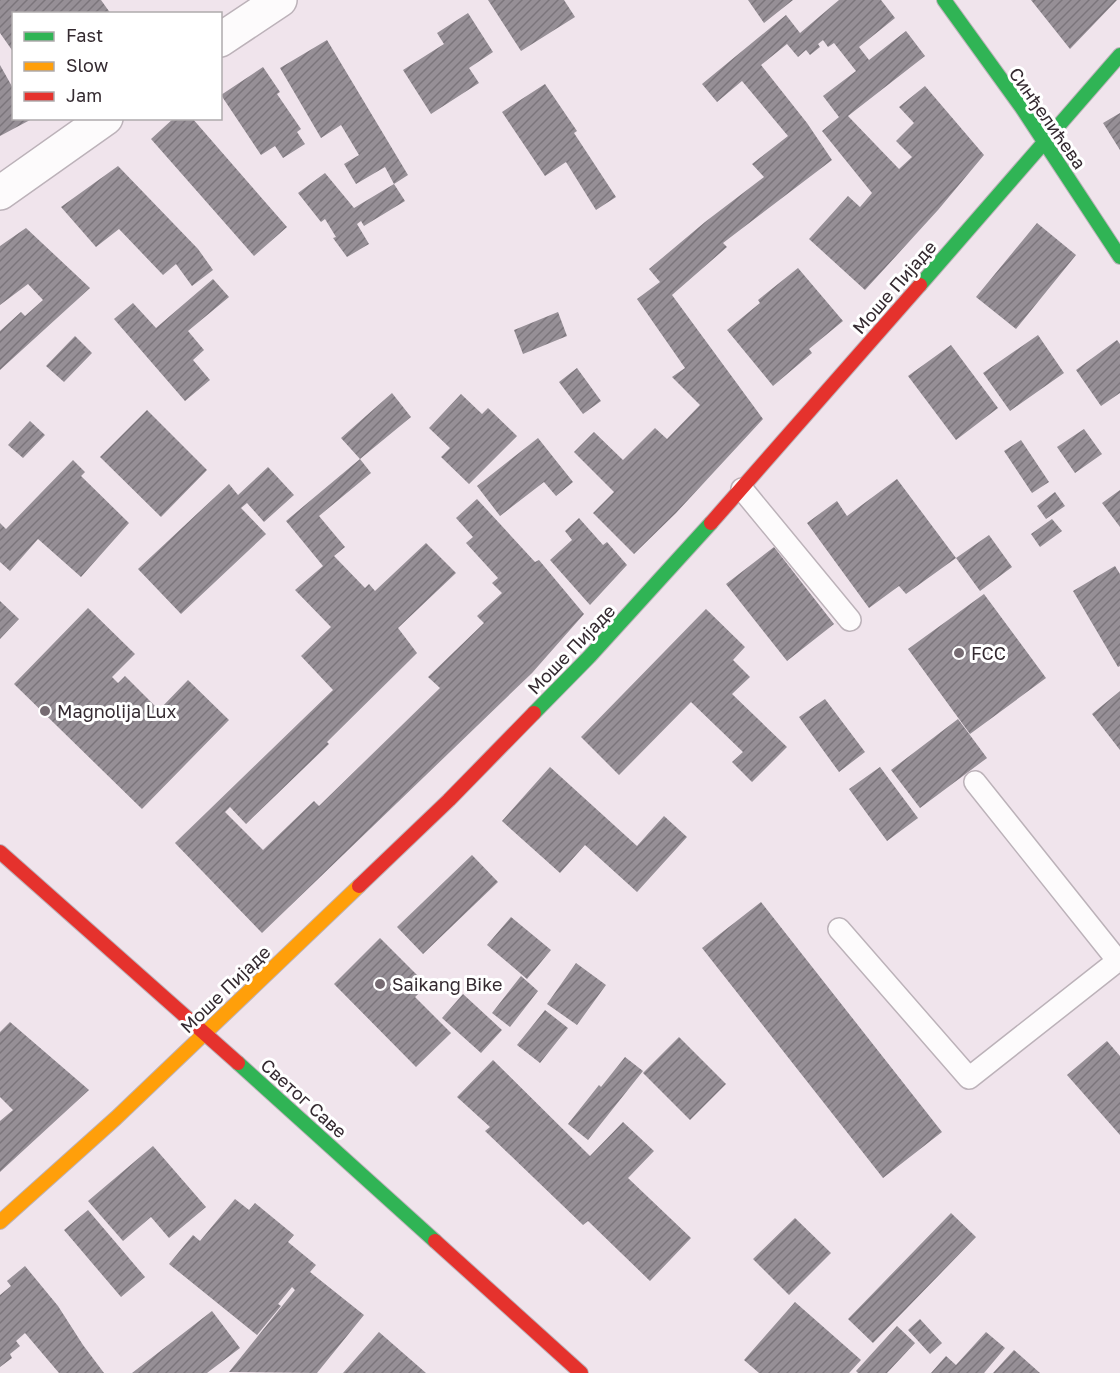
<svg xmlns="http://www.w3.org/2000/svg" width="1120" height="1373" viewBox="0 0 1120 1373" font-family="'Golos Text',sans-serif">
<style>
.building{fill:url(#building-hatch)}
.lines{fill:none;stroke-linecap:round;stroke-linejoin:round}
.lane-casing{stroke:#bcb2b9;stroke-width:24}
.street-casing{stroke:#bcb2b9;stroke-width:36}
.fast-casing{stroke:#bcb2b9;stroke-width:16}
.slow-casing{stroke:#bcb2b9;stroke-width:16}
.jam-casing{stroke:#bcb2b9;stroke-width:16}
.lane{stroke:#fdfbfc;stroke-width:21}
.street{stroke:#fdfbfc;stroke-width:33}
.fast{stroke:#30b455;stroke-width:14}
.slow{stroke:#ff9f0a;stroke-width:14}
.jam{stroke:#e5322d;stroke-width:14}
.poi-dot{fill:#766b72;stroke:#fff;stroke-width:2}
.labels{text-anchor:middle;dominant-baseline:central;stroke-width:6;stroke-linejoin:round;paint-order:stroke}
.street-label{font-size:18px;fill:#342a30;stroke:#fff}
.poi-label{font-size:18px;fill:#342a30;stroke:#fff;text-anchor:start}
</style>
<defs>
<pattern id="building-hatch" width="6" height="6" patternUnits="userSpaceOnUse" patternTransform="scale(1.5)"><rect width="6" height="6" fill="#968f96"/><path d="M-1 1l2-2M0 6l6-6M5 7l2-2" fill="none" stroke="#7b757b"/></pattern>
</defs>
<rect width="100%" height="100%" fill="#f0e4ec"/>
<path class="building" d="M0 0H101L111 14H14V53L0 33Z
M488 0H564L575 17 521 51Z
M748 0H793L764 23Z
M839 0H881L895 18 859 47 869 60 906 31 925 56 848 116 899 169 912 157 896 141 914 123 899 107 925 86 984 155 938 210 865 290 809 239 848 196 860 207 872 193 822 131 839 117 823 96 856 71 834 43 828 47 823 40 818 44 820 47 810 55 806 50 798 57 787 44 761 65 807 123 832 160 723 243 727 247 672 295 763 419 676 513 634 554 593 513 614 492 574 452 594 432 623 460 655 428 667 439 700 405 672 377 685 368 637 299 660 282 649 269 705 222 764 177 752 164 788 136 742 81 717 102 702 84 786 15 800 33Z
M1031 0H1117L1070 49Z
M468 13 493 52 469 68 479 83 431 114 403 70 444 44 437 33Z
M327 40 408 175 394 184 385 167 356 184 344 164 359 155 341 125 321 138 280 68Z
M0 65 14 90V118H29L30 120 0 136Z
M263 67 280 92 277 94 301 129 297 132 305 144 283 158 275 146 261 155 221 95Z
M545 84 577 131 574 133 616 197 596 210 566 162 545 176 502 112Z
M1120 113V150L1103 123Z
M174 118H192L287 227 254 256 151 139Z
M118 166 198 249 213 270 192 286 176 264 163 275 119 229 96 247 61 207Z
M325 173 354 208 394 184 405 201 364 226 361 221 357 224 369 244 347 257 333 238 336 237 325 219 321 222 298 193Z
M1037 223 1076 255 1016 329 976 297Z
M26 228 90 288 0 370V331L21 312 25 316 43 300 28 284 0 305V246Z
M798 268 843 321 809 349 812 353 773 386 727 330 760 303 758 300Z
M213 279 229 297 188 331 204 350 193 360 210 380 185 401 114 319 133 303 156 328Z
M558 312 567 336 523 354 514 330Z
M1038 335 1064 373 1010 411 983 373Z
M75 336 92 353 64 382 46 366Z
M1117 340 1120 344V393L1101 406 1076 370Z
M951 345 998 408 956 440 908 376Z
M577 368 601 401 583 414 559 382Z
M392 393 411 417 360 459 341 438Z
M461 394 482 414 488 408 517 436 469 484 441 457 450 448 429 428Z
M147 410 207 470 161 517 100 457Z
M30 421 45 435 23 458 8 445Z
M1084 429 1102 454 1075 473 1057 447Z
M538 438 573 482 556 496 544 482 500 516 477 486Z
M1021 440 1049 482 1032 493 1004 451Z
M360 459 371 473 319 516 345 547 334 556 365 588 369 584 375 591 426 543 456 573 398 628 417 653 327 742 329 744 246 824 230 807 225 812 263 850 314 801 319 806 440 688 428 677 484 623 477 616 502 593 492 583 498 578 466 543 473 537 456 518 477 499 535 562 539 560 584 614 532 673 262 933 175 843 333 690 301 656 331 627 295 590 323 566 286 521Z
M73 460 85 472 81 476 129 523 81 577 38 539 10 571 0 562V523L6 529Z
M268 467 294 495 264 522 247 503 241 508 266 534 181 614 138 569 229 484 238 495Z
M897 479 956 558 906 594 899 586 869 608 807 523 837 501 847 516Z
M1120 490V527L1102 503Z
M1055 492 1065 506 1046 519 1037 506Z
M579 518 603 545 607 542 627 565 590 605 550 560 572 540 565 531Z
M1052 519 1062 531 1040 547 1031 534Z
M989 535 1012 567 980 591 956 558Z
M774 547 834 624 787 661 726 584Z
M1115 566 1120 574V666L1118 667 1073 591Z
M984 594 1046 678 970 734 908 649Z
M0 601 19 619 0 639Z
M88 608 135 654 112 677 118 683 125 676 159 710 188 680 229 720 142 809 14 684Z
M706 609 745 647 733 660 750 677 732 694 787 747 752 782 732 762 743 752 691 702 619 775 581 737Z
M1120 691V750L1092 714Z
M825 699 865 752 839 772 799 717Z
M958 719 987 758 920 808 891 770Z
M550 767 637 846 664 816 687 837 637 892 585 845 560 873 502 821Z
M880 767 918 818 887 841 849 789Z
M472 855 498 882 423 954 397 927Z
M761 902 942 1132 883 1178 702 948Z
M511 917 551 950 527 979 487 945Z
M380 938 427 985 415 997 451 1033 416 1067 334 984Z
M576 963 606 985 577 1025 547 1004Z
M521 976 538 991 510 1027 492 1013Z
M463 994 502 1030 481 1053 442 1018Z
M545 1010 568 1028 540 1063 517 1045Z
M10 1022 89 1090 0 1172V1121L13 1110 0 1097V1032Z
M679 1037 726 1084 690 1120 643 1073Z
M1107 1041 1120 1056V1135L1067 1075Z
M625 1057 643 1071 588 1140 568 1124 599 1085 601 1087Z
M493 1060 590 1156 623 1122 654 1151 628 1178 691 1238 650 1281 588 1221 583 1225 485 1131 490 1127 457 1097Z
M153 1146 206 1207 169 1238 151 1217 123 1241 88 1201Z
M235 1199 249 1210 255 1203 294 1235 288 1242 316 1265 310 1272 364 1315 317 1373 229 1372 295 1290 292 1287 278 1304 281 1306 257 1335 169 1264 193 1235 200 1241Z
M88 1210 145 1277 121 1297 64 1230Z
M951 1213 976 1237 873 1343 848 1319Z
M795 1218 831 1253 789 1295 753 1259Z
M25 1266 58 1306 83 1345 104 1373H59L25 1333 16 1341 20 1346 10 1354 12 1358 0 1367V1295L11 1286 7 1281Z
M795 1302 861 1360 849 1373H759L744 1360Z
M212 1311 240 1348 207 1373H132Z
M920 1319 942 1343 930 1354 908 1330Z
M897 1326 915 1343 887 1373H858L856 1371Z
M379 1332 426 1373H343Z
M986 1332 1005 1348 984 1373H931L946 1356 956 1365Z
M1014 1350 1040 1373H993Z"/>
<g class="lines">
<g class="lane-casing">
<path id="lane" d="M742 489 850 620
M975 782 1118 961
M839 929 969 1078 1120 959"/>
</g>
<g class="street-casing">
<path id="street" d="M220 40 280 0
M0 193 106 118"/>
</g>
<g class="fast-casing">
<path id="fast" d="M944 0 1022 108 1120 257
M920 285 1120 55
M534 713 589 657 711 523
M238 1063 435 1241"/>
</g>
<g class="slow-casing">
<path id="slow" d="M0 1222 116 1118 359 886"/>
</g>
<g class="jam-casing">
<path id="jam" d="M711 523 920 285
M0 852 238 1063
M359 886 449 800 534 713
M435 1241 581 1373"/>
</g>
<use href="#lane" class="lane"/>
<use href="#street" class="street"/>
<use href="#fast" class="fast"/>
<use href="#slow" class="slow"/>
<use href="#jam" class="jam"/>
</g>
<g class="poi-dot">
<circle cx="959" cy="653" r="6"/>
<circle cx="45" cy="711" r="6"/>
<circle cx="380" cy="984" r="6"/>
</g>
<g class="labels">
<g class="street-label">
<text transform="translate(1048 118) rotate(55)">Синђелићева</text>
<text transform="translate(894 287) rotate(-49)">Моше Пијаде</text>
<text transform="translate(571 649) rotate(-46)">Моше Пијаде</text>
<text transform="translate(225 989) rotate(-44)">Моше Пијаде</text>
<text transform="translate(304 1098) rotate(42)">Светог Саве</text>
</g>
<g class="poi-label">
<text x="971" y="653">FCC</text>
<text x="57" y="711">Magnolija Lux</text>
<text x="392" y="984">Saikang Bike</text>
</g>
</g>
<rect x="12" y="12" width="210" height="108" fill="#ffffff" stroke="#aeaaac" stroke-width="1.5"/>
<rect x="24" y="32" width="30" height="9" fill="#30b455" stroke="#aeaaac" stroke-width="1.5"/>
<text x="66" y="42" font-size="18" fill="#342a30">Fast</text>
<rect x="24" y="62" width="30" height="9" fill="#ff9f0a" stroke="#aeaaac" stroke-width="1.5"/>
<text x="66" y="72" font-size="18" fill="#342a30">Slow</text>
<rect x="24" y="92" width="30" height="9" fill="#e5322d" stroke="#aeaaac" stroke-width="1.5"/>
<text x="66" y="102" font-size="18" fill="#342a30">Jam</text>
</svg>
